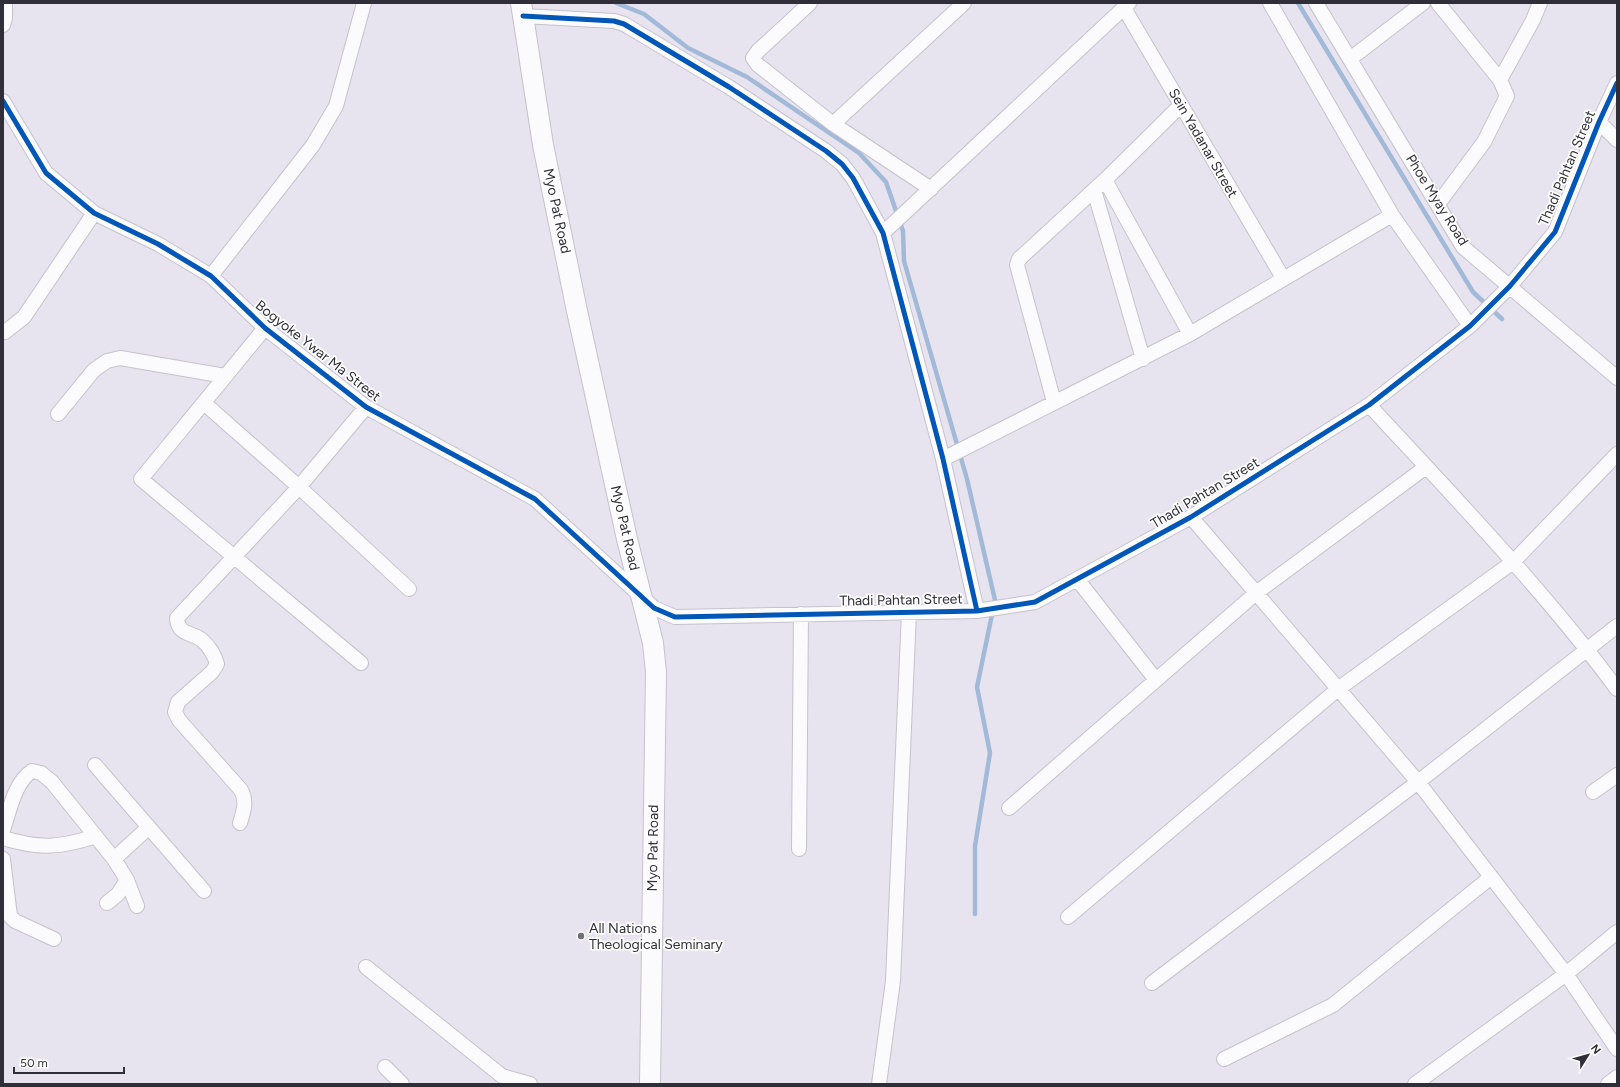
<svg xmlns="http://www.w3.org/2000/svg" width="1620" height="1087" viewBox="0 0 1620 1087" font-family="Figtree,sans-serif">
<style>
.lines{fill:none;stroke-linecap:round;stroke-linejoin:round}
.stream{stroke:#a2bad8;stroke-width:4.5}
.minor-casing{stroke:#c5c2cc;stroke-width:16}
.secondary-casing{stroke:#c5c2cc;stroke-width:22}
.minor{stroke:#fbfbfd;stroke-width:14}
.secondary{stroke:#fbfbfd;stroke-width:20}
.cycleway-casing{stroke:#fff;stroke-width:8}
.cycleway{stroke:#0057b8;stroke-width:5}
.poi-dot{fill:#706e78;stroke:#fff;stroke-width:1.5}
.labels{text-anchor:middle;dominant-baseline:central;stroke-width:3.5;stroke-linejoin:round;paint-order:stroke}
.street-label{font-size:14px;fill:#302e38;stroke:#fff}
.poi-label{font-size:14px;fill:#302e38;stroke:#fff;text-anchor:start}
</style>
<rect width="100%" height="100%" fill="#e7e4f0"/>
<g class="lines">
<path class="stream" d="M616 3 644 14 688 48 747 77 859 153 886 182 903 231 904 261 967 479 995 600 977 687 990 753 975 846V914
M1298 3 1473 292 1502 319"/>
<g class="minor-casing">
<path id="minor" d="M810 3 758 51 753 58 758 65 833 124 931 189
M1270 3 1392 215 1470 326
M1316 3 1463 247 1617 378
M1438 3 1500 80
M1124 8 1283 278
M523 16 614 21 624 24 729 87 826 151 842 164 853 178 883 233 943 459 977 611
M3 25 5 18V3
M1350 59 1423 3
M3 101 46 173 94 213 158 244 211 276 265 328 366 407 535 499 654 608 675 617 977 611 1035 602 1191 517 1369 405 1470 326 1510 286 1555 232 1599 122 1617 83
M1599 122 1617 140
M833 124 964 3
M1105 180 1190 334
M1094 190 1143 359
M1438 204 1484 142 1507 96 1500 80 1533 20 1540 3
M883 233 1129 3
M211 276 313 145 336 106 364 3
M265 328 141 479 361 663
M3 332H5L24 317 94 213
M1054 402 1017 265 1019 259 1105 180 1181 105
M204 403 299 487 409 589
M1369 405C1454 497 1542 588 1617 689
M58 414 94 370 107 361 120 358 225 376
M943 459 1190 334 1392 215
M1191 517 1418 782 1566 974 1617 1049
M1077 579 1156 680
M95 765 204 891
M1593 792 1617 775
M1009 808 1256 593 1426 467
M240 823C244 810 247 802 241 790L179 720 175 712 178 702 212 672 217 664C215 656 209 646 202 640 191 632 178 635 177 618L299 487 366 407
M3 830C10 810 14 783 32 771L41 773 52 782 114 859 127 880 137 906
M3 838C39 849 60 848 96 836
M799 849 801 614
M3 859 10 916 15 921 54 939
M114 859 149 827
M107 903 118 894 127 880
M1068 917 1338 689 1513 562 1617 454
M366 967 502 1076 530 1084
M1152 983 1418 782 1617 626
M1224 1059 1333 1005 1491 877
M385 1067 402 1084
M879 1084 893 981 909 612
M1415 1084 1566 974 1617 932
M1608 1084 1617 1077"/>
</g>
<g class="secondary-casing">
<path id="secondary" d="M521 3 543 145 577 311 627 539 653 643 656 672 650 1084"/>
</g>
<use href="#minor" class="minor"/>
<use href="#secondary" class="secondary"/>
<g class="cycleway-casing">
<path id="cycleway" d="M523 16 614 21 624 24 729 87 826 151 842 164 853 178 883 233 943 459 977 611
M3 101 46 173 94 213 158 244 211 276 265 328 366 407 535 499 654 608 675 617 977 611 1035 602 1191 517 1369 405 1470 326 1510 286 1555 232 1599 122 1617 83"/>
</g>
<use href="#cycleway" class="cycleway"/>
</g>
<circle class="poi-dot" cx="581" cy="936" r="4"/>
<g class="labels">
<g class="street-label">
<text transform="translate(1203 143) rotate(60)">Sein Yadanar Street</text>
<text transform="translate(1567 168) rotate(-67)">Thadi Pahtan Street</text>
<text transform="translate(1437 200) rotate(58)">Phoe Myay Road</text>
<text transform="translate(557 211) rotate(78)">Myo Pat Road</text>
<text transform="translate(318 351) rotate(38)">Bogyoke Ywar Ma Street</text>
<text transform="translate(1205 493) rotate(-31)">Thadi Pahtan Street</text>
<text transform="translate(625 528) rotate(77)">Myo Pat Road</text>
<text transform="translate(901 600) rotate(-1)">Thadi Pahtan Street</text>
<text transform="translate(653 848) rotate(-89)">Myo Pat Road</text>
</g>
<g class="poi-label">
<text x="589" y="928">All Nations<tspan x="589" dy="16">Theological Seminary</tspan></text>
</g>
</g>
<rect width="1620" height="1087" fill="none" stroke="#302e38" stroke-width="8"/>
<g transform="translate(1588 1055) rotate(53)" stroke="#ffffff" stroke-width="3" paint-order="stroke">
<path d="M0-3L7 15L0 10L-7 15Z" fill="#302e38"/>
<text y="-6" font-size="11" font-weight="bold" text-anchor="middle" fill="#302e38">N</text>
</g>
<path d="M14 1067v6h110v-6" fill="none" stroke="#302e38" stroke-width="2"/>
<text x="20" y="1067" font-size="12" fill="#302e38" stroke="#ffffff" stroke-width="3" paint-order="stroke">50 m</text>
</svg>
